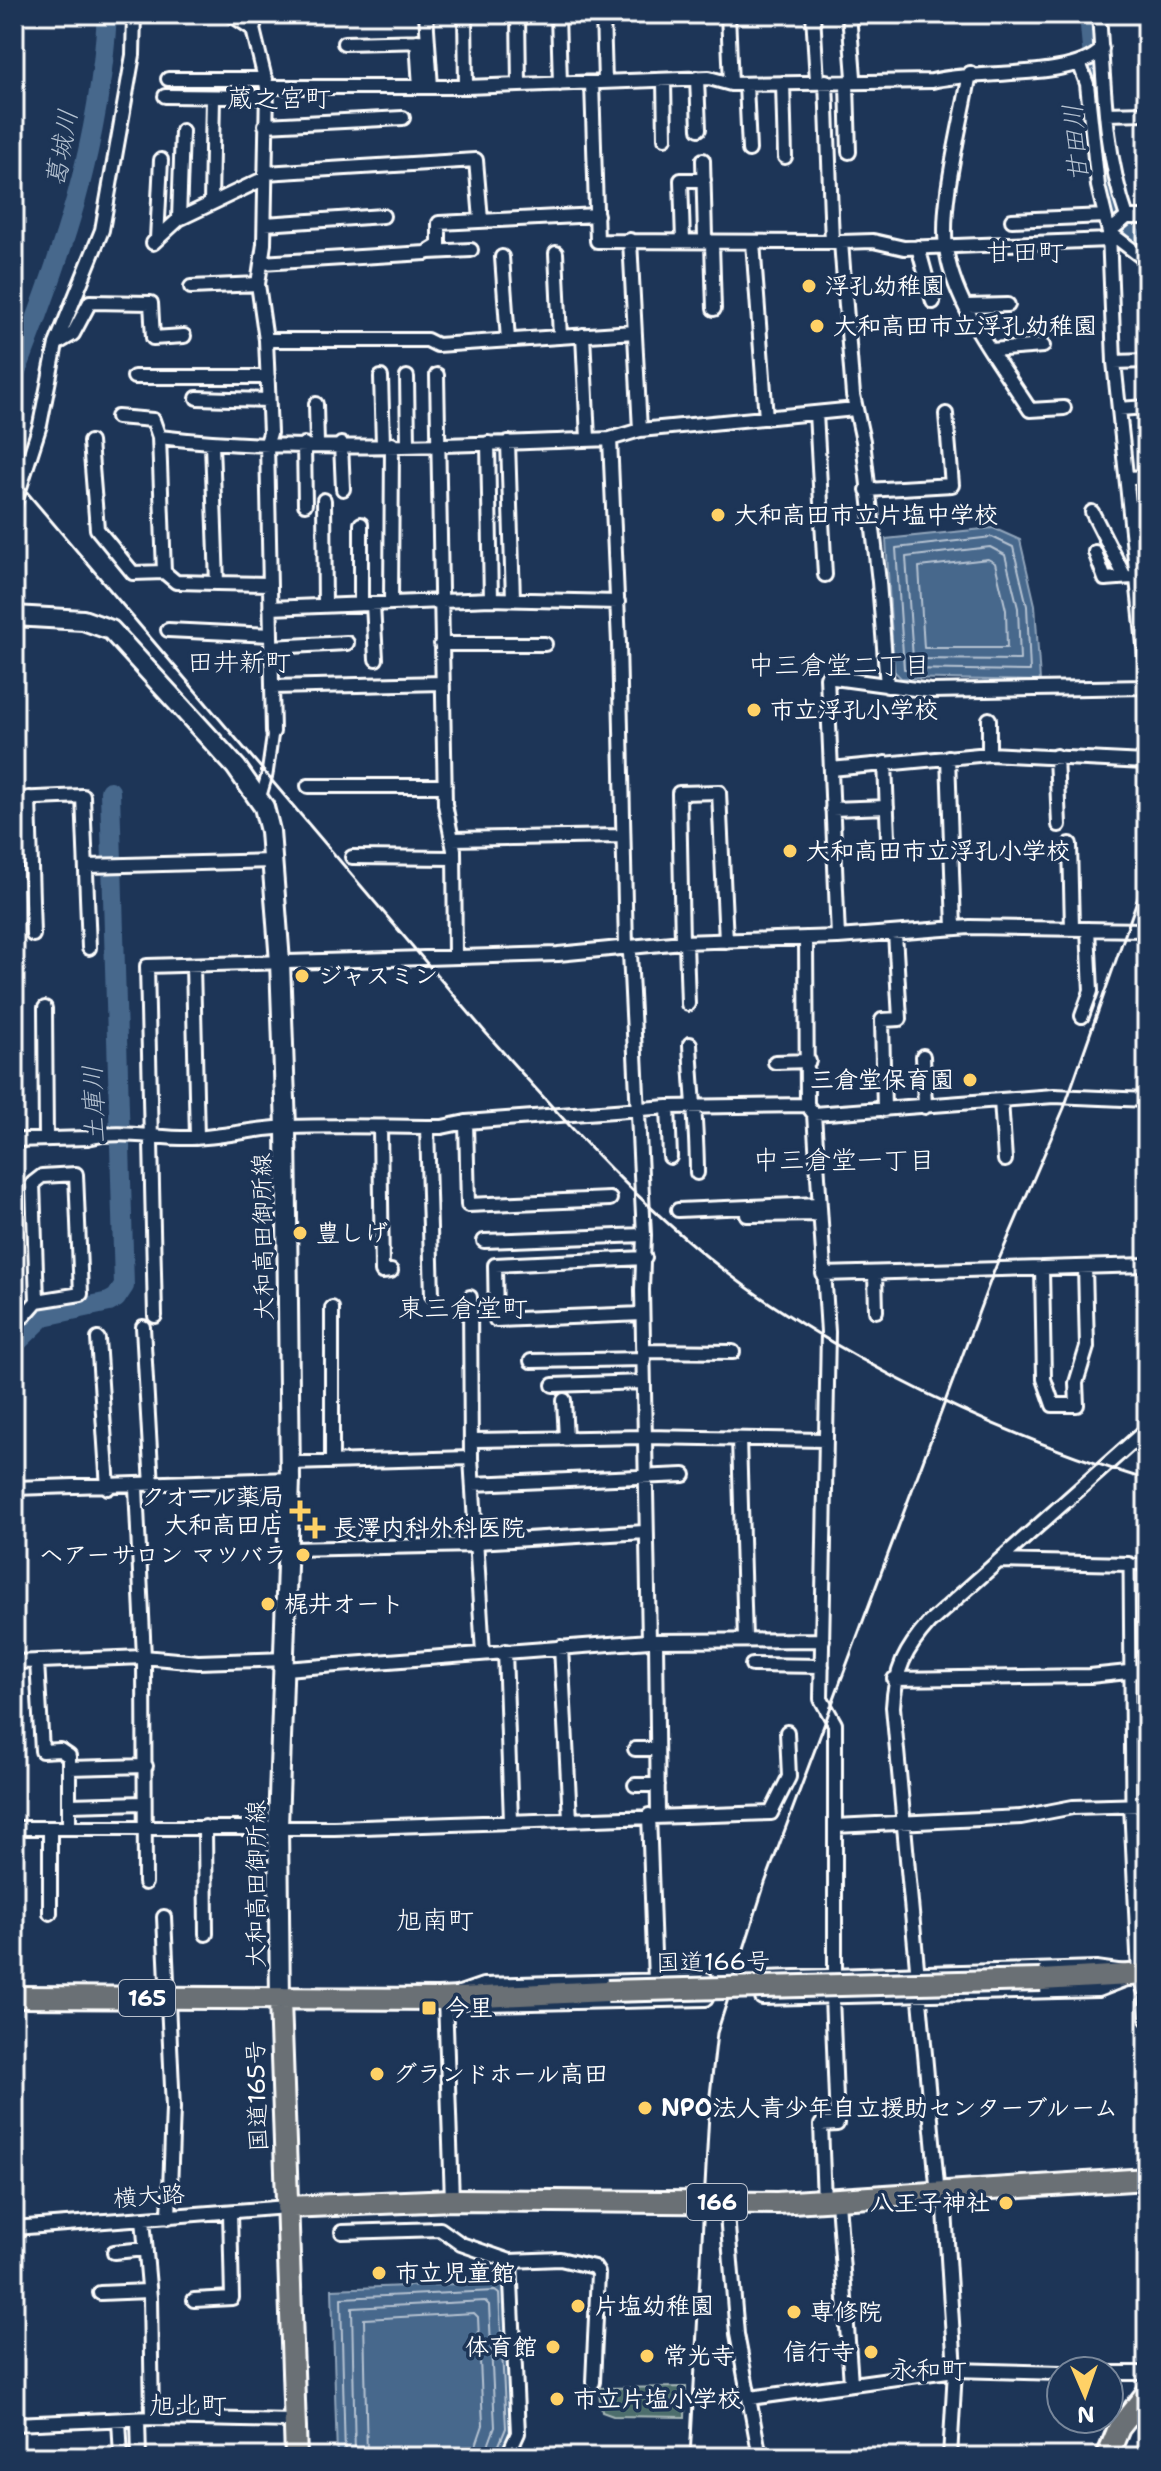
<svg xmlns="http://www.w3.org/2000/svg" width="1161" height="2471" viewBox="0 0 1161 2471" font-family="'Shantell Sans','Klee One',sans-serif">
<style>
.green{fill:#4e6e6d;stroke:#a6b6b6;stroke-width:2}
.water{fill:#46678c;stroke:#90a4ba;stroke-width:2}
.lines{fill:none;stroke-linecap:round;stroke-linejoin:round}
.shore{stroke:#b5c2d1;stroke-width:2}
.river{stroke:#46678c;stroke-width:20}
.pedestrian-casing{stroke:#fff;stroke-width:15}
.minor-casing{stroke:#fff;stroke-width:18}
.secondary-casing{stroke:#fff;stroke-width:24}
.primary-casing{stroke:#fff;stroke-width:26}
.trunk-casing{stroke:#fff;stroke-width:26}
.pedestrian{stroke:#1d3557;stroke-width:9}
.minor{stroke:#1d3557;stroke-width:12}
.secondary{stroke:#1d3557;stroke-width:18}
.primary{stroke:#6a7074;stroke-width:20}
.trunk{stroke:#6a7074;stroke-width:20}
.rail{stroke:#fff;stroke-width:3}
.trunk-bridge-casing{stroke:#fff;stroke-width:26;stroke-linecap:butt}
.trunk-bridge{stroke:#6a7074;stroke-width:20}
.poi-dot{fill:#ffd166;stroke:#1d3557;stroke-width:3}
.labels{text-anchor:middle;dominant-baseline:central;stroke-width:7;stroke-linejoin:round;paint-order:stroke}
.shield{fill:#1d3557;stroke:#bbc2cd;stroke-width:2}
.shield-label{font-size:22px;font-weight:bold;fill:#fff}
.poi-label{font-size:24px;font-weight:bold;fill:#fff;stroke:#1d3557;text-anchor:start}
.street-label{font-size:24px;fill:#fff;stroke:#1d3557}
.neighbourhood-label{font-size:26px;fill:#fff;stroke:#1d3557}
.water-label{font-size:26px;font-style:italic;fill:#b5c2d1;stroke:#1d3557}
</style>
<rect width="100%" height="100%" fill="#1d3557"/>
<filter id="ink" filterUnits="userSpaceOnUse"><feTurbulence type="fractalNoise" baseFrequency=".0125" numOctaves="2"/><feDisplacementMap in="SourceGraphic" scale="16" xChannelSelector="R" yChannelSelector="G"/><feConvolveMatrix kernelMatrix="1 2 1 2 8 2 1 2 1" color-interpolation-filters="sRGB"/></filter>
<g filter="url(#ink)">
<path class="green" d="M686 2387 685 2417 613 2416 602 2412 598 2388Z"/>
<path class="water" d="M993 528 1020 540 1035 605 1040 681 901 678 894 671 886 539Z
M506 2282 514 2429 501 2457H337L332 2289Z"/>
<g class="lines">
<path class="shore" d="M992 537 1013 547 1027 606 1030 671 904 669 896 548Z
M990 547 1005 555 1018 608 1020 660 913 659 906 557Z
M988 559 995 563 1006 610 1007 648H924L919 567Z
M345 2457 341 2298 495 2291 499 2294 506 2428 494 2457
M355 2457 352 2308 485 2301 489 2305 495 2427 484 2457
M367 2457 364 2319 474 2313 478 2317 483 2425 472 2457"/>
<path class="river" d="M1089 14 1104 187 1115 221 1147 251
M14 377C62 255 100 147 107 14
M14 1345 44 1316 109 1302 116 1298 124 1286 110 791"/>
<g class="pedestrian-casing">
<path id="pedestrian" d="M260 799 267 775 273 732
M1131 1805 1129 1564 1147 1565"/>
</g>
<g class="minor-casing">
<path id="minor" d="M230 14 253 29 267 87 264 244 258 284 266 340 270 433 267 443 273 732
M426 14 431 87
M465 14 466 87
M518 14 519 85
M558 14 560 84
M603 14 605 82
M728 14 731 84
M813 14 817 81
M1099 14C1104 82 1104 152 1127 217
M253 29 257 14
M417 41 420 87
M344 43 428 41
M1080 65 1087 84 1098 186 1109 232 1114 362 1147 673
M970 73C962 121 938 209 947 254 957 310 1000 363 1030 410L1064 408
M697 78 699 129
M168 79H266
M664 80 665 138
M826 81 832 242
M592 83 597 241 841 242 853 395 863 441 879 582 887 686
M783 83 785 157
M746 84 749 150
M267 87H466L709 78 731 84 932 81C976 69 1073 81 1102 49
M165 96 267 97
M1106 114 1147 113
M265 125 403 118
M849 152 847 84 854 77 849 14
M703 160 705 237 712 244 714 309
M265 173 476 160 481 220
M211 203 213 97
M1147 217H1127L1109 232 1147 261
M179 219 182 131
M1012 220 1105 216
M265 224 383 216
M157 239 161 160
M683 241 681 180H704
M753 242 766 418
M841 242 873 241 904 248 1109 240
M153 243 179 219 265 178
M918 247 933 302
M429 252 471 250
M556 253 560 337
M502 257 508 340
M261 263 426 253 439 245V223L597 215
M191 287 258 284
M967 306 1008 305
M583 335 588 439
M266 340H427L437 345 634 332
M56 344 73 334 90 302 151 303 153 338 184 336
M991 350 1043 346
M1114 362 1147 361
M437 375 445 804 454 850 455 957
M134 377H268
M381 377 383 444
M407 377 408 444
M197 398 268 400
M316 404 317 444
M1119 409 1147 407
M816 413 825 575
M117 417 153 420 159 437C303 454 465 444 610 439L640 430 630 240
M640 430 855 409
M159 437 164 572
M610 439 619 643 626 947 630 953 644 1235 642 1290 649 1641
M90 442 97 529 133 573 164 572 176 582 217 583 212 444
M508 442 513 599
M488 443 491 599
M304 444 305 504
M341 444 343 489
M1127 478 1147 477
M867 490 952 485 946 414
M324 500 325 606
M14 506 40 425 56 344 102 230 133 55 134 14
M1092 512 1125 577
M361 524V604
M1095 552 1105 579 1132 577
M217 583 270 584
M391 603 392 444
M373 604 376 659
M270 608 491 599 618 602
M168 630 271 635
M441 644H545
M271 647 347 643
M1147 682V863
M272 687 443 683
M989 719V754
M1056 756 1059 825
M948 757 954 928
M885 763 888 838
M831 769 989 754 1145 762
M308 786H445
M29 798 33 935
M14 799 83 796 89 948
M832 809 887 807
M452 839 622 836
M1070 844 1072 928
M352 857 454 858
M88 866 273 861
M838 937 827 677 930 691 1146 687
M806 938 807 1105 814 1114 828 1332 821 1699 835 1724V1976
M682 942 679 793 719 792 726 941
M686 942 688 1004
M193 965 197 1138
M45 1008 46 1139
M1082 1016 1091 991 1088 929
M690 1044C692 1088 697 1129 697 1173
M923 1056 925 1107
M775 1062 809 1061
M1001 1100 1005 1160
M668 1107 670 1157
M884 1110 882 1020 900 1019 895 933
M814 1114 1054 1096 1147 1100
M466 1122 668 1107 807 1105
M380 1127 382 1272 391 1271
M427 1127 432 1295
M14 1140 88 1138C117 1129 159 1139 191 1138 224 1137 256 1128 289 1127 340 1125 391 1127 442 1127L466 1122 468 1205 610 1199
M678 1210 819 1204
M747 1215 819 1214
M484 1241 644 1235
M1042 1268 1044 1379 1053 1405H1077L1076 1383 1087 1347 1085 1267
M875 1273 876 1311
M823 1274 1147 1265
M470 1297 471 1458 483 1653
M332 1308V1462
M642 1314 496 1320 495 1265 645 1258
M14 1316H24L37 1301 81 1294 76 1174 42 1176 33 1183 37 1301
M155 1316 147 966 558 954 682 942 838 937 970 927 1144 930 1147 927
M143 1327 152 1486
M98 1339 108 1488
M643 1351 733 1352
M531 1361 644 1359
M553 1385 644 1382
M564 1400 566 1439
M739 1439 745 1639
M474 1440 645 1437 825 1440
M290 1463 471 1458
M473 1484 684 1475
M136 1487 144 1657 145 1883
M14 1488 290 1479
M476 1542 645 1532
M290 1549 476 1545
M1000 1561 1129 1564
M656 1641 658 1815
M561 1647 570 1819
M505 1651 511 1821
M37 1661 42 1751 60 1750 69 1756V1768
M14 1662 144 1657 198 1662 286 1659
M752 1665 822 1666
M285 1669 649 1641 823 1640
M894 1679 1090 1676 1147 1670
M635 1749H657
M635 1785H658
M69 1805 144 1803
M1131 1805 1139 1974 1146 1996 1147 2019
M649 1815 655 1981
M835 1826 1021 1817 1073 1807 1147 1805
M205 1827 206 1934
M14 1828H334L771 1813 789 1777 787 1732
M69 1828V1768L146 1766
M50 1913V1828
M164 1917 173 2108 169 2217
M1096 1968 1139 1974 1098 1990 762 1998 763 1978Z
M706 1979V1999L484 2004 445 1998 483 1985Z
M445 1998 452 2200
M944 2194 955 2370 950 2457
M938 2195 893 1707C895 1670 905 1650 929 1623L1147 1429
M824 2201 821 2125 837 2124 832 1996
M838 2201 851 2383
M726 2203 737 2334 760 2457
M143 2219 150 2298 152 2418
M14 2228 287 2207
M342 2232 440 2229 461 2244 510 2261 560 2259 594 2267 598 2273 593 2382
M114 2252 145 2249
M100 2293 148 2291
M194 2300 232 2298 230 2212
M1109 2373H1147
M750 2398 955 2370 1061 2373
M138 2419 139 2457
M119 2420 121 2457
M14 2424 152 2418 294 2421
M507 2457 518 2433 510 2261"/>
</g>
<g class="secondary-casing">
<path id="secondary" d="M14 616 83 620 111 630 236 767 264 807 270 831 280 962 286 1127 290 1479 278 1826 280 2000"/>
</g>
<g class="primary-casing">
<path id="primary" d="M1107 2457 1119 2428 1147 2393"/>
</g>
<g class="trunk-casing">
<path id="trunk" d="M1041 1980 1147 1974
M14 1997 438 1999 607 1991
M280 2000 296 2457
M287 2207 452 2200 777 2203 1147 2179"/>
</g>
<use href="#pedestrian" class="pedestrian"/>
<use href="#minor" class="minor"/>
<use href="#secondary" class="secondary"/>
<use href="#primary" class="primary"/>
<use href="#trunk" class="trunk"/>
<path class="rail" d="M14 477 486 1033C572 1130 662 1232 771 1304 888 1382 1013 1439 1147 1480
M690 2457 710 2095 717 2033 765 1883 994 1271 1064 1108 1147 872"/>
<g class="trunk-bridge-casing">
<path id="trunk-bridge" d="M607 1991 1041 1980"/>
</g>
<use href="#trunk-bridge" class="trunk-bridge"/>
</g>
</g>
<g class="poi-dot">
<circle cx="809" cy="286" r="8"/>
<circle cx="817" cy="326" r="8"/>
<circle cx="718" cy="515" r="8"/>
<circle cx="754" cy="710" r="8"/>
<circle cx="790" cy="851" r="8"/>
<circle cx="302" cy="976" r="8"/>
<circle cx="970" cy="1080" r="8"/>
<circle cx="300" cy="1233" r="8"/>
<path d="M296 1499h8v8h8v8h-8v8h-8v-8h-8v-8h8z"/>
<path d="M311 1516h8v8h8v8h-8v8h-8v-8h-8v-8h8z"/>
<circle cx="303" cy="1555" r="8"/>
<circle cx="268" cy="1604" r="8"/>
<rect x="421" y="2000" width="16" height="16" rx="4"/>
<circle cx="377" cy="2074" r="8"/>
<circle cx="645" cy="2108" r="8"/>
<circle cx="1006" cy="2203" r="8"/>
<circle cx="379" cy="2273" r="8"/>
<circle cx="578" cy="2306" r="8"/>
<circle cx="794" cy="2312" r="8"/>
<circle cx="553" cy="2347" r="8"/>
<circle cx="871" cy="2352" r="8"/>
<circle cx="647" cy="2356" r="8"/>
<circle cx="557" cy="2399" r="8"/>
</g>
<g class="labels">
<g class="shield">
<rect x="119" y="1980" width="56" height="36" rx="6"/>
<rect x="687" y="2184" width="60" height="36" rx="6"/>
</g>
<g class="shield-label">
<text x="147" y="1998">165</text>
<text x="717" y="2202">166</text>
</g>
<g class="poi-label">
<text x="825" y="286">浮孔幼稚園</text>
<text x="833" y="326">大和高田市立浮孔幼稚園</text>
<text x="734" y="515">大和高田市立片塩中学校</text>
<text x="770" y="710">市立浮孔小学校</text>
<text x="806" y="851">大和高田市立浮孔小学校</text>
<text x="318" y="976">ジャスミン</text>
<text x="954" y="1080" text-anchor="end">三倉堂保育園</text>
<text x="316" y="1233">豊しげ</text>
<text x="284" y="1497" text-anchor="end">クオール薬局<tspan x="284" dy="28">大和高田店</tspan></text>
<text x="333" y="1528">長澤内科外科医院</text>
<text x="287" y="1555" text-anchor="end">ヘアーサロン マツバラ</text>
<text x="284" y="1604">梶井オート</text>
<text x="445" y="2008">今里</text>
<text x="393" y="2074">グランドホール高田</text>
<text x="661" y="2108">NPO法人青少年自立援助センターブルーム</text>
<text x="990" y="2203" text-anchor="end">八王子神社</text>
<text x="395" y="2273">市立児童館</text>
<text x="594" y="2306">片塩幼稚園</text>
<text x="810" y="2312">専修院</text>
<text x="537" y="2347" text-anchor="end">体育館</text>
<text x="855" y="2352" text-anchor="end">信行寺</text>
<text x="663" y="2356">常光寺</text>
<text x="573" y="2399">市立片塩小学校</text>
</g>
<g class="street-label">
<text transform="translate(263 1237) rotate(-91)">大和高田御所線</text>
<text transform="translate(256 1884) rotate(-90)">大和高田御所線</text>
<text transform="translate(713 1962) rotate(-1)">国道166号</text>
<text transform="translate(257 2096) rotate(-92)">国道165号</text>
<text transform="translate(149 2196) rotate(-4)">横大路</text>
</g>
<g class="neighbourhood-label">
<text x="279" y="97">蔵之宮町</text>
<text x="1025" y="251">甘田町</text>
<text x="239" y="661">田井新町</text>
<text x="839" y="664">中三倉堂二丁目</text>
<text x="844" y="1159">中三倉堂一丁目</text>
<text x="463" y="1307">東三倉堂町</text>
<text x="435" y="1919">旭南町</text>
<text x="928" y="2369">永和町</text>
<text x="188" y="2404">旭北町</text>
</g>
<g class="water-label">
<text transform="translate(1075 143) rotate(-95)">甘田川</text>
<text transform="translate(61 148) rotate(-80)">葛城川</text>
<text transform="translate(93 1104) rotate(-92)">土庫川</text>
</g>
</g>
<rect width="1161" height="2471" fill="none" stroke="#1d3557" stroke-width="48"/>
<rect x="24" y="24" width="1113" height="2423" fill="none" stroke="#fff" stroke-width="3" filter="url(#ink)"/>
<g transform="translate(1085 2395) rotate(178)"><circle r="38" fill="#1d3557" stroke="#77869a" stroke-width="2"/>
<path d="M0-6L14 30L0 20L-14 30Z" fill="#ffd166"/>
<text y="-12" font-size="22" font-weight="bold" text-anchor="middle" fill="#ffffff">N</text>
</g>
</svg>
